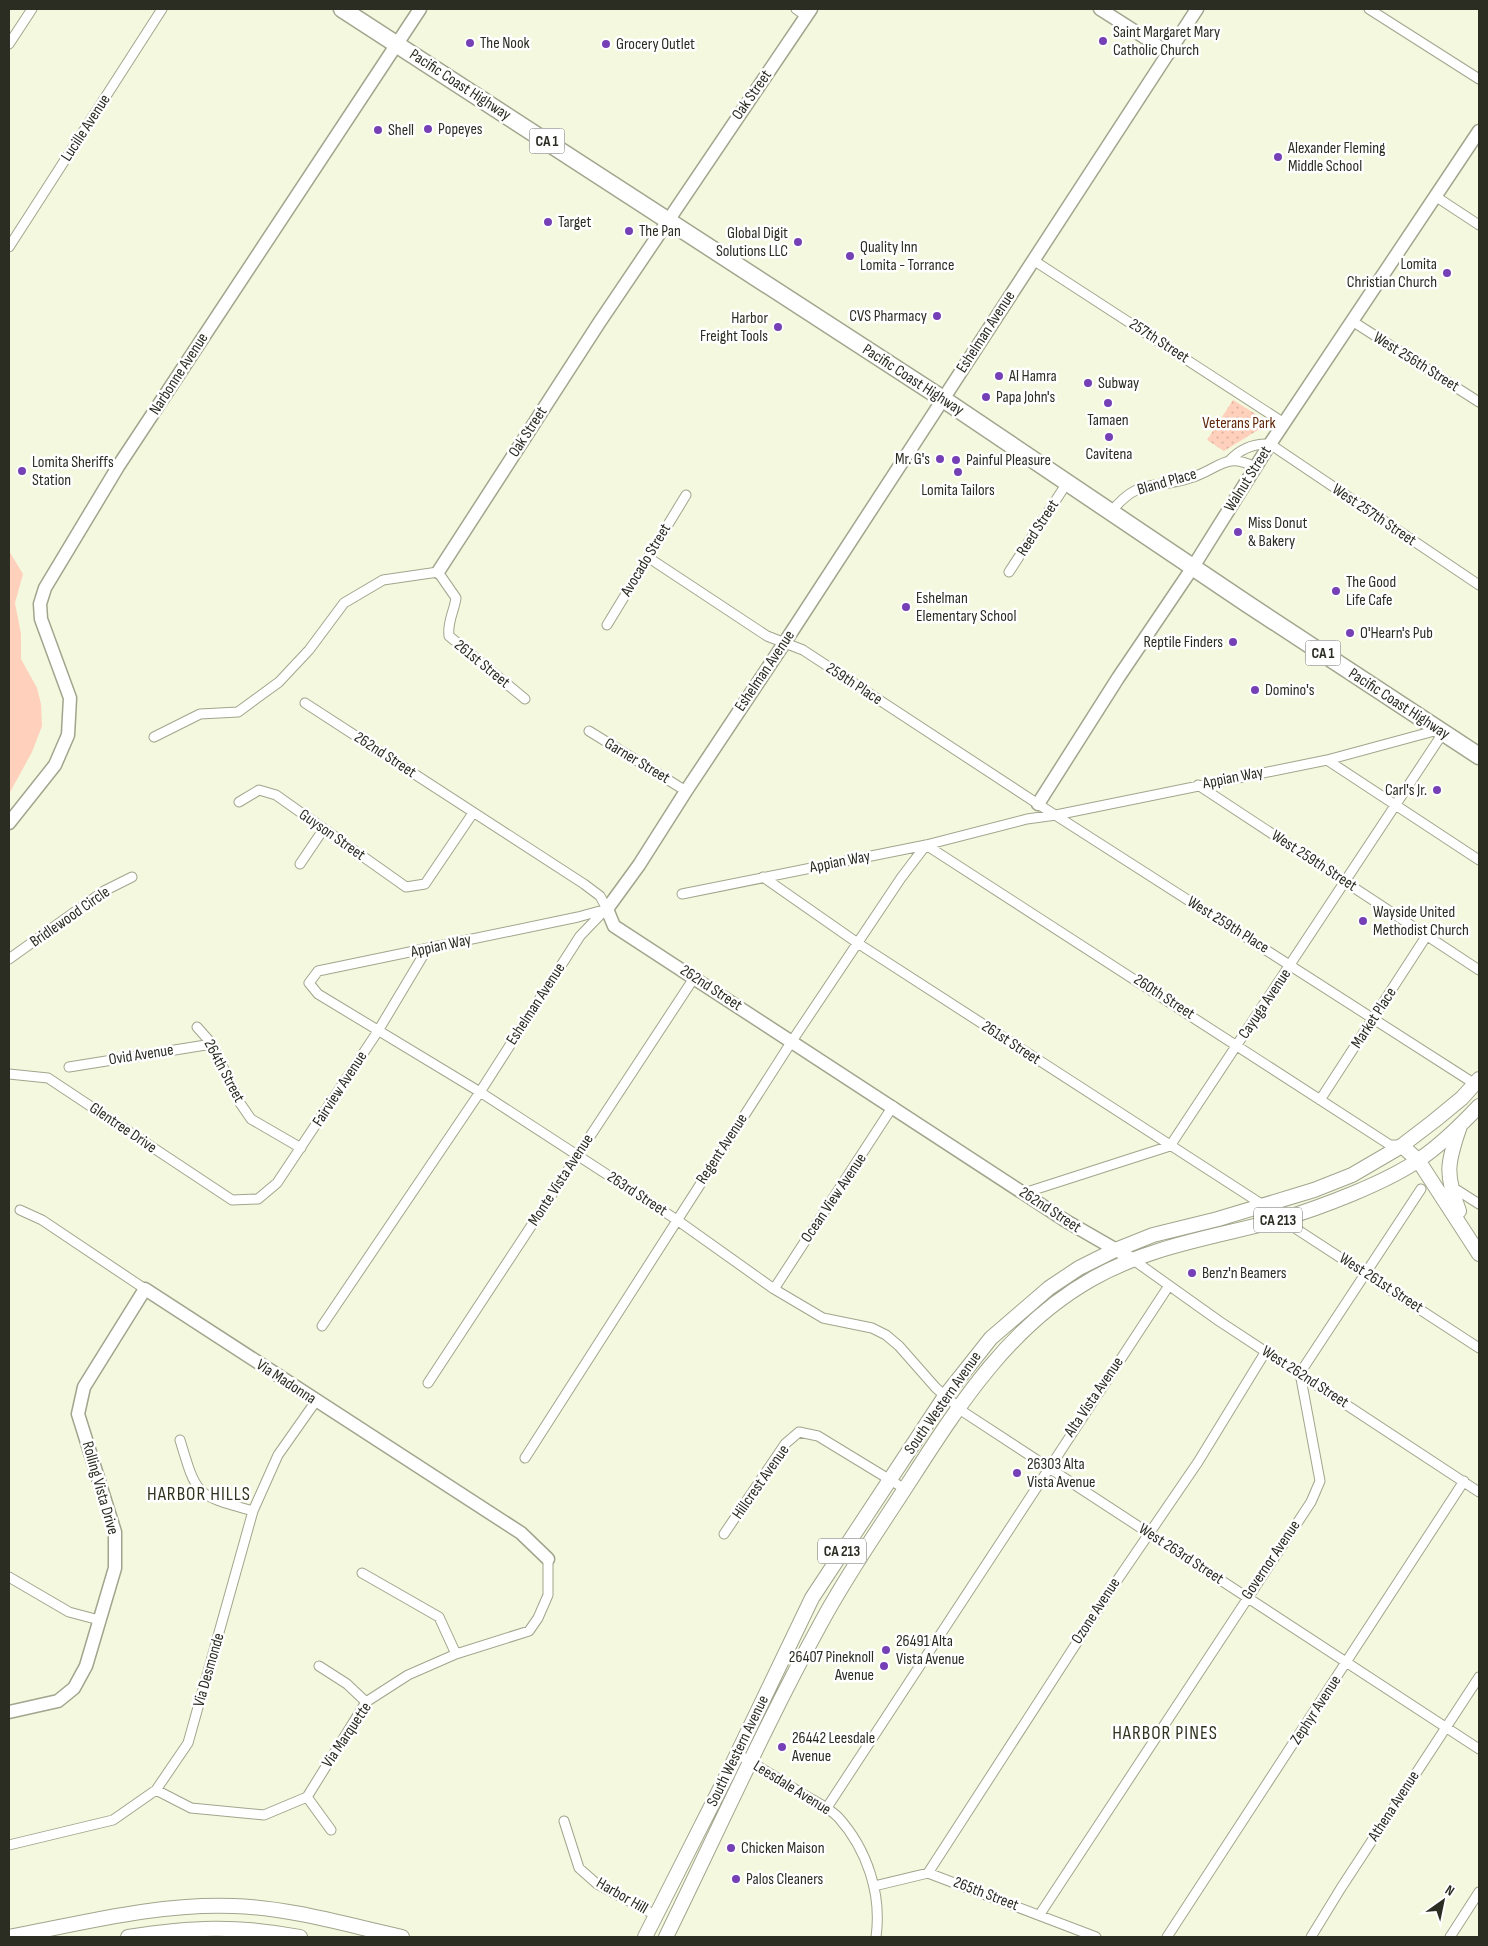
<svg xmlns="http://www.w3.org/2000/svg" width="1488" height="1946" viewBox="0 0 1488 1946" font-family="'Sofia Sans Condensed',sans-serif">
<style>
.grass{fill:#ffd0bc}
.park{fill:url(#park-dots)}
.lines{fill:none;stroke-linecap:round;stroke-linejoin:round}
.street-casing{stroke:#a2a58d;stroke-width:11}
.secondary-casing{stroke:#a2a58d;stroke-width:15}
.primary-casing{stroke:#a2a58d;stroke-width:16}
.highway-casing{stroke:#a2a58d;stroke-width:19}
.street{stroke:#fff;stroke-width:9}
.secondary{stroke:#fff;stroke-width:12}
.primary{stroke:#fff;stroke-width:14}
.highway{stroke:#fff;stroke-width:16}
.poi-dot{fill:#753fb6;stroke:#fff;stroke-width:2}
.labels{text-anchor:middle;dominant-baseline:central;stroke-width:5;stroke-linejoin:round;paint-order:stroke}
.shield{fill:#fff;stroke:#6b6c65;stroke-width:1}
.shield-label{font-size:15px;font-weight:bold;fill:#2b2d23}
.poi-label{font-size:16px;fill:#2b2d23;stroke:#fff;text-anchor:start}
.street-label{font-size:16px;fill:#2b2d23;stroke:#fff}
.park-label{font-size:16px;fill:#60270a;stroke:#fff}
.quarter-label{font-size:19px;letter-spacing:1px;fill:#30331e;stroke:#fff}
</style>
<defs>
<pattern id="park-dots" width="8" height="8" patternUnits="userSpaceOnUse" patternTransform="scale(1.25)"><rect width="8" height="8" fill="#ffd0bc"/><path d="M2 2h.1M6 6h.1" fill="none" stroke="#dbb3a1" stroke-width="1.8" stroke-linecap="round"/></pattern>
</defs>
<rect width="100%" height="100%" fill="#f4f8de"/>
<path class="grass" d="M9 551 23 574 15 603 21 634V659L37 688 41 704 42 726 32 752 9 794Z"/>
<path class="park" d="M1233 400 1259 416 1262 424 1258 430 1224 451 1207 440Z"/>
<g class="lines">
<g class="street-casing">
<path id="street" d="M796 9 806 16
M1369 9 1479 79
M9 44 32 9
M1435 196 1479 225
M9 247 162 9
M1033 260 1284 423
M1352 321 1479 402
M1229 461C1240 449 1254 443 1270 444L1479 585
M1111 512C1139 477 1153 490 1190 478 1219 470 1224 451 1255 467
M649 558 767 636 803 650 1038 804 1475 1084
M1009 572 1067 483
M607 625 686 495
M305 703 584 884 600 896 607 909
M589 731 686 791
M154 737 200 714 238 712 279 682 309 650 344 603 383 580 438 572 456 598C454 612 447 622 449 636L525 699
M1327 760 1479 860
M1198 785 1479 970
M239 802 259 790 276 795 406 887 425 884 473 813
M300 864 323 830
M763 877 859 944 1263 1205
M682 894 926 845 1027 819 1056 815 1327 760 1438 730
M607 909 578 917 318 971 309 983 318 994 480 1092 677 1220 774 1289 823 1318 872 1328 886 1335 899 1346 936 1388 965 1413 1479 1749
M9 959 104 891 132 877
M197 1027 212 1044 240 1103 251 1119 301 1148
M69 1067 212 1044
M9 1074 48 1078 232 1200 258 1199 277 1183 378 1031 427 949
M1320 1100 1427 935
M1457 1190 1479 1204
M1024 1193 1170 1146 1443 733
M20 1210 42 1220 145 1289
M1281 1219 1479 1348
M1132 1259 1219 1321 1479 1492
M774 1289 893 1106
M322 1326 480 1092 580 936 605 910
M428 1383 694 978
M180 1440C197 1497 196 1495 253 1511
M525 1458 792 1041 901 878 926 845 1390 1145H1401
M724 1534 785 1444 799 1432 818 1436 905 1489
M362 1573 439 1617 456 1654
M9 1577 69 1612 99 1620
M319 1666 347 1684 366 1702
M737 1754C761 1767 783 1782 806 1796 816 1802 829 1808 838 1817 867 1849 882 1894 876 1937
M156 1790 191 1808 264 1815 307 1797 366 1702 408 1675 456 1654 529 1631 538 1618 548 1595V1559
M307 1797 331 1830
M826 1809 1168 1287
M564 1821 579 1868 597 1884 657 1916
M9 1845 113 1820 156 1790 188 1743 253 1511 278 1455 316 1401
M928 1873 1116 1582 1198 1462 1266 1351
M874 1886 928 1873 1096 1937
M1040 1914 1311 1502 1320 1481 1300 1373 1421 1189
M1167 1937 1464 1481
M1311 1937 1341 1888 1479 1677
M1450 1937 1479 1892"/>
</g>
<g class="secondary-casing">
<path id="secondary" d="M1100 9 1169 53
M438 572 599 323 811 9
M1038 804 1118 678 1193 567 1270 444 1479 131
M9 823 55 765 68 735 70 698 41 619 40 604 45 588 119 465 420 9
M1132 1259 1066 1221 614 926 607 909 639 865 686 791 785 642 1197 9
M9 1712 58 1701 74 1688 86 1666 115 1568V1532L78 1414 84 1387 145 1289 521 1533 548 1559"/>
</g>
<g class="primary-casing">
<path id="primary" d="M1402 1146 1418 1160 1479 1254
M1459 1211C1445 1174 1447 1163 1460 1126
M9 1937C83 1923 158 1903 234 1906 291 1908 347 1925 402 1937
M128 1937C191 1927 237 1925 300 1937
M645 1937 728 1773 812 1598 945 1396 991 1338 1049 1288 1079 1268 1113 1251 1153 1235 1218 1219 1314 1190 1352 1175 1400 1147 1434 1121 1462 1098 1479 1079
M666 1937C717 1833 765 1725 821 1623 846 1576 877 1532 906 1487 957 1408 1007 1327 1092 1279 1150 1246 1215 1237 1279 1220 1319 1208 1386 1183 1420 1159 1442 1144 1461 1125 1479 1106"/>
</g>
<g class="highway-casing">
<path id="highway" d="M342 9 943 399 1246 603 1479 756"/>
</g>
<use href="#street" class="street"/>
<use href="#secondary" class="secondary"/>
<use href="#primary" class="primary"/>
<use href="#highway" class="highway"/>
</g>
<g class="poi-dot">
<circle cx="1103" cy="41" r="5"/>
<circle cx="470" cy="43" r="5"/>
<circle cx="606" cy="44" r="5"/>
<circle cx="428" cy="129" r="5"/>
<circle cx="378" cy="130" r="5"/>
<circle cx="1278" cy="157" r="5"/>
<circle cx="548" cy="222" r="5"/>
<circle cx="629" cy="231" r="5"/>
<circle cx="798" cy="242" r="5"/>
<circle cx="850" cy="256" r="5"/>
<circle cx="1447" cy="273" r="5"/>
<circle cx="937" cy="316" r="5"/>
<circle cx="778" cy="327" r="5"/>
<circle cx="999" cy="376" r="5"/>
<circle cx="1088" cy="383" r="5"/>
<circle cx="986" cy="397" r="5"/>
<circle cx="1108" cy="403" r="5"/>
<circle cx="1109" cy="437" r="5"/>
<circle cx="940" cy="459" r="5"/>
<circle cx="956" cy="460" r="5"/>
<circle cx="22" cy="471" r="5"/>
<circle cx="958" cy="472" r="5"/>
<circle cx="1238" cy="532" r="5"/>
<circle cx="1336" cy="591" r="5"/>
<circle cx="906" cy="607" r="5"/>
<circle cx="1350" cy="633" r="5"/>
<circle cx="1233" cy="642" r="5"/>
<circle cx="1255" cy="690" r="5"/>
<circle cx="1437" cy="790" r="5"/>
<circle cx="1363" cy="921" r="5"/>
<circle cx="1192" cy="1273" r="5"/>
<circle cx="1017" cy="1473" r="5"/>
<circle cx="886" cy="1650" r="5"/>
<circle cx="884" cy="1666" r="5"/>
<circle cx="782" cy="1747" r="5"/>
<circle cx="731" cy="1848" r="5"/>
<circle cx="736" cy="1879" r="5"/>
</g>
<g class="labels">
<g class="shield">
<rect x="529.5" y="128.5" width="35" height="25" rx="4"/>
<rect x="1305.5" y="640.5" width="35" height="25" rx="4"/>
<rect x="1254" y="1207.5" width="48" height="25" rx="4"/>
<rect x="818" y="1538.5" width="48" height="25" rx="4"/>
</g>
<g class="shield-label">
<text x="547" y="141">CA 1</text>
<text x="1323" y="653">CA 1</text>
<text x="1278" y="1220">CA 213</text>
<text x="842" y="1551">CA 213</text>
</g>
<g class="poi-label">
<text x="1113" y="32">Saint Margaret Mary<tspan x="1113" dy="18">Catholic Church</tspan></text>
<text x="480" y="43">The Nook</text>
<text x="616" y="44">Grocery Outlet</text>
<text x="438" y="129">Popeyes</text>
<text x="388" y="130">Shell</text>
<text x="1288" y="148">Alexander Fleming<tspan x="1288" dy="18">Middle School</tspan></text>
<text x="558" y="222">Target</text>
<text x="639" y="231">The Pan</text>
<text x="788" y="233" text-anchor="end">Global Digit<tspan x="788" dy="18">Solutions LLC</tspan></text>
<text x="860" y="247">Quality Inn<tspan x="860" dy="18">Lomita - Torrance</tspan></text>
<text x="1437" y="264" text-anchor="end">Lomita<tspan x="1437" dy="18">Christian Church</tspan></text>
<text x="927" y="316" text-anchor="end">CVS Pharmacy</text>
<text x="768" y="318" text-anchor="end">Harbor<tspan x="768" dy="18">Freight Tools</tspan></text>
<text x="1009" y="376">Al Hamra</text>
<text x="1098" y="383">Subway</text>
<text x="996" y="397">Papa John's</text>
<text x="1108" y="420" text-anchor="middle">Tamaen</text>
<text x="1109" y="454" text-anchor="middle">Cavitena</text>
<text x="930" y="459" text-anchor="end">Mr. G's</text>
<text x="966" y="460">Painful Pleasure</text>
<text x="32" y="462">Lomita Sheriffs<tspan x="32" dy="18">Station</tspan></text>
<text x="958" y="490" text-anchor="middle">Lomita Tailors</text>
<text x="1248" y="523">Miss Donut<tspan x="1248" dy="18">&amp; Bakery</tspan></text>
<text x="1346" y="582">The Good<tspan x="1346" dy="18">Life Cafe</tspan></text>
<text x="916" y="598">Eshelman<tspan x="916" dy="18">Elementary School</tspan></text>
<text x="1360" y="633">O'Hearn's Pub</text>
<text x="1223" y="642" text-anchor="end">Reptile Finders</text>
<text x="1265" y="690">Domino's</text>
<text x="1427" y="790" text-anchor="end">Carl's Jr.</text>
<text x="1373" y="912">Wayside United<tspan x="1373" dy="18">Methodist Church</tspan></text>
<text x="1202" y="1273">Benz'n Beamers</text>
<text x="1027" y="1464">26303 Alta<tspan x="1027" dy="18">Vista Avenue</tspan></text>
<text x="896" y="1641">26491 Alta<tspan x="896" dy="18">Vista Avenue</tspan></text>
<text x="874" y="1657" text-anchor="end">26407 Pineknoll<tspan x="874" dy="18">Avenue</tspan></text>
<text x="792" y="1738">26442 Leesdale<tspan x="792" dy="18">Avenue</tspan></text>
<text x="741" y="1848">Chicken Maison</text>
<text x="746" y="1879">Palos Cleaners</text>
</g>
<g class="street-label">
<text transform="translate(460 85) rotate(33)">Pacific Coast Highway</text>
<text transform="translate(752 95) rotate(-55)">Oak Street</text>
<text transform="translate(86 128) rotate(-57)">Lucille Avenue</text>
<text transform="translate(986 332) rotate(-57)">Eshelman Avenue</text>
<text transform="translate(1159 341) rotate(33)">257th Street</text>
<text transform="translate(1416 362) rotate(32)">West 256th Street</text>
<text transform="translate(179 374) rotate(-57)">Narbonne Avenue</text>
<text transform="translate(913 380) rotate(33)">Pacific Coast Highway</text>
<text transform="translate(528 432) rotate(-57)">Oak Street</text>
<text transform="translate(1248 479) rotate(-58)">Walnut Street</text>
<text transform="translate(1167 482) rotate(-16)">Bland Place</text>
<text transform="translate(1374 515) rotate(34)">West 257th Street</text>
<text transform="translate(1038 528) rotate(-57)">Reed Street</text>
<text transform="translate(646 560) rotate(-59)">Avocado Street</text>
<text transform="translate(482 664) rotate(39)">261st Street</text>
<text transform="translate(765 671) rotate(-56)">Eshelman Avenue</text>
<text transform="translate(854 684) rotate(33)">259th Place</text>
<text transform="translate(1399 704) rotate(33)">Pacific Coast Highway</text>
<text transform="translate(385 755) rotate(33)">262nd Street</text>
<text transform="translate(637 761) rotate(31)">Garner Street</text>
<text transform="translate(1233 778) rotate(-11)">Appian Way</text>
<text transform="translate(332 835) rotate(35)">Guyson Street</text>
<text transform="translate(1314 861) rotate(33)">West 259th Street</text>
<text transform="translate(840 862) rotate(-11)">Appian Way</text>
<text transform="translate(70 917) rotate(-35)">Bridlewood Circle</text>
<text transform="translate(1228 925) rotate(32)">West 259th Place</text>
<text transform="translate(441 946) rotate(-12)">Appian Way</text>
<text transform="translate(711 988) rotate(33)">262nd Street</text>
<text transform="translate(1164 997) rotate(33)">260th Street</text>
<text transform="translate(536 1004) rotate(-57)">Eshelman Avenue</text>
<text transform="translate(1265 1004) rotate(-56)">Cayuga Avenue</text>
<text transform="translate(1374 1018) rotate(-57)">Market Place</text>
<text transform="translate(1011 1043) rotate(33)">261st Street</text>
<text transform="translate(141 1055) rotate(-9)">Ovid Avenue</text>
<text transform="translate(224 1071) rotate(62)">264th Street</text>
<text transform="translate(340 1089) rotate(-57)">Fairview Avenue</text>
<text transform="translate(123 1128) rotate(34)">Glentree Drive</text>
<text transform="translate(722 1149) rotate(-57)">Regent Avenue</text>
<text transform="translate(561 1180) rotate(-57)">Monte Vista Avenue</text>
<text transform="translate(637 1194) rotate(33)">263rd Street</text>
<text transform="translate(834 1198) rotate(-56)">Ocean View Avenue</text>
<text transform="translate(1050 1210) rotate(33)">262nd Street</text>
<text transform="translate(1381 1283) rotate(33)">West 261st Street</text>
<text transform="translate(1305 1377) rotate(33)">West 262nd Street</text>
<text transform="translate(286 1382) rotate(33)">Via Madonna</text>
<text transform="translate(1094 1397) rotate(-56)">Alta Vista Avenue</text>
<text transform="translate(943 1403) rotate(-55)">South Western Avenue</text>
<text transform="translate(761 1482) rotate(-55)">Hillcrest Avenue</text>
<text transform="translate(100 1488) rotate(74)">Rolling Vista Drive</text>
<text transform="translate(1181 1554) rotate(33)">West 263rd Street</text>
<text transform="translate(1271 1560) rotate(-56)">Governor Avenue</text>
<text transform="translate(1096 1611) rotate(-57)">Ozone Avenue</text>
<text transform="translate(209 1670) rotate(-74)">Via Desmonde</text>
<text transform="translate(1316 1710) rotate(-57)">Zephyr Avenue</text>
<text transform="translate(347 1735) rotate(-56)">Via Marquette</text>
<text transform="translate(738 1751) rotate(-64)">South Western Avenue</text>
<text transform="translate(792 1788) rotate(32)">Leesdale Avenue</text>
<text transform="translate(1394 1806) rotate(-57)">Athena Avenue</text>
<text transform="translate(986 1894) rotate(21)">265th Street</text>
<text transform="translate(622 1896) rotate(30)">Harbor Hill</text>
</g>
<g class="park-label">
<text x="1239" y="423">Veterans Park</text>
</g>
<g class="quarter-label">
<text x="199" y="1494">HARBOR HILLS</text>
<text x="1165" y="1733">HARBOR PINES</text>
</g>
</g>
<rect width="1488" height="1946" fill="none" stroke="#2b2d23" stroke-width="20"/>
<g transform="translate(1443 1901) rotate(33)" stroke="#ffffff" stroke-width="4" paint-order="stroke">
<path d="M0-4L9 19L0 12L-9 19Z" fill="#2b2d23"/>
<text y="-8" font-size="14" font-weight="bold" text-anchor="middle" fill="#2b2d23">N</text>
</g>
</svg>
